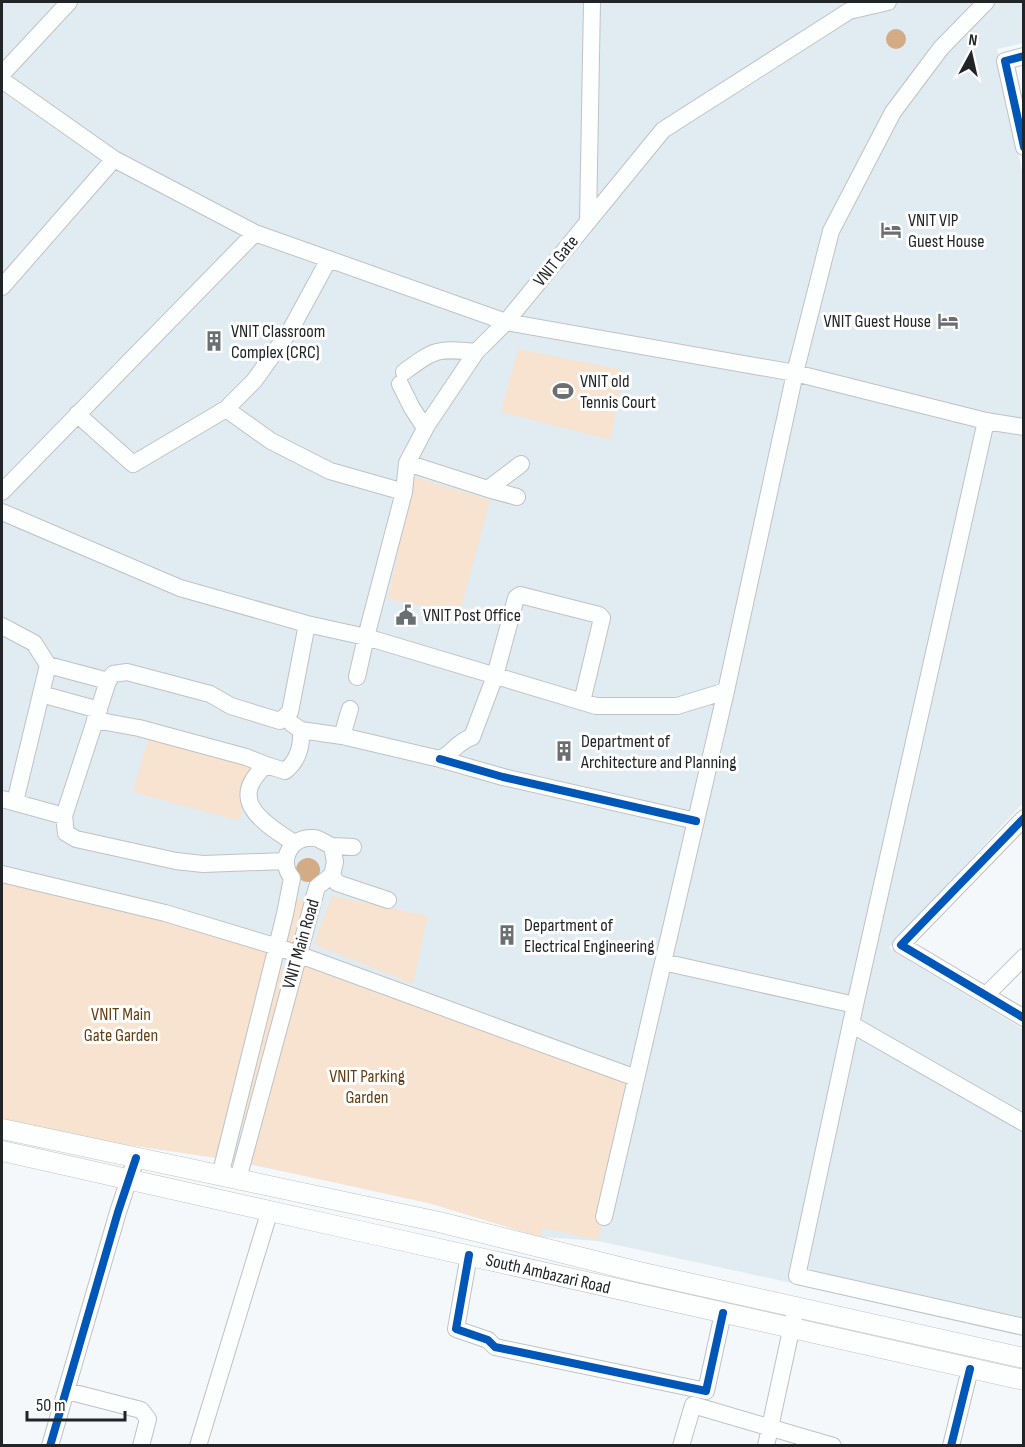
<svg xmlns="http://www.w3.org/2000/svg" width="1025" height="1447" viewBox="0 0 1025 1447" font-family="'Sofia Sans Condensed',sans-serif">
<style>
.built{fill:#e1ecf2}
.green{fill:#f7e3cf}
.water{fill:#d3ac85}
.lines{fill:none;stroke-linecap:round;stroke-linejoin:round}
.minor-casing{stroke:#bfc2c4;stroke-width:18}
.major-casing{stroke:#bfc2c4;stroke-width:21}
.minor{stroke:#fdfefe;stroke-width:16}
.major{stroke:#fdfefe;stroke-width:20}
.cycleway-casing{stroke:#fff;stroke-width:11}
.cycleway{stroke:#0057b8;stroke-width:8}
.labels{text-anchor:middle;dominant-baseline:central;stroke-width:6;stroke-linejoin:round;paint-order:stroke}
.poi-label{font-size:18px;fill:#222527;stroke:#fff;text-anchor:start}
.street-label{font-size:18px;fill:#222527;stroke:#fff}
.park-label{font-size:18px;fill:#653f12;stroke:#fff}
</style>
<rect width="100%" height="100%" fill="#f4f8fb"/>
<path class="built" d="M2 2H1023V43L997 49 1024 181 1023 803 889 948 1023 1029V1333L598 1241 540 1237 419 1200 224 1159 49 1133 2 1120Z"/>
<path class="green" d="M518 349 623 370 611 440 501 412Z
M414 477 490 500 460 613 388 599Z
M150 733 257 766 239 821 133 792Z
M2 874 278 947 224 1159 49 1133 2 1120Z
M332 896 428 916 413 984 314 944Z
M296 899 309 901 297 946 284 945Z
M298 954 636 1078 598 1240 543 1228 540 1237 432 1204 242 1162Z
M279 966 288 969 247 1126 238 1125Z"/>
<path class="water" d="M886 39a10 10 0 1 1 20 0a10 10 0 1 1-20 0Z
M296 870a12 12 0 1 1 24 0a12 12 0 1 1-24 0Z"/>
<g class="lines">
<g class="minor-casing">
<path id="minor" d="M1024 56 1005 61 1024 147
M2 74 69 2
M2 80 114 159 255 233 506 322 795 373 986 421 1024 427
M588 222 592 2
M2 287 114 159
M404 372C435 349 437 348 476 352
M400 384 412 408 425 428
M226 409 271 441 330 471 404 492
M77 414 133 464 226 409 254 381 291 329 329 259
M986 421 855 1005 797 1276 1024 1327
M407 463 488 489 521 464
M488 489 517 497
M2 492 255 233
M2 512 180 588 307 624 366 637 596 706H677L726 691
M2 626 34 643 48 665 15 802
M48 665 108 681
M357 677 366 637 404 492 407 463 427 425 476 352 506 322 663 130 849 11 888 2
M41 694 99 710
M95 720 139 728 246 757 266 765
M292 724 301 730C302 746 298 761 285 771L266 765C226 801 263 822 294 843
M301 730 342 736 440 759C453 753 458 741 472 737L495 676 516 598 520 595 599 615 602 618 582 702
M342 736 350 709
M440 759 503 777 696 821
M2 799 64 816 66 833 76 839 176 861 203 864 285 861
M64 816 108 681 113 674 127 672 210 694 231 706 280 721 290 712 307 624
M1024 818 901 945 1024 1018
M332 846 353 847
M2 874 165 913 278 947 636 1078
M332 875 337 883 388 900
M663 962 855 1005
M986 995 1024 957
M851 1024 1024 1123
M220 1176 285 914 292 878C278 861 290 836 314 838 319 838 326 844 332 846L335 862 332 875 317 887 238 1179
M604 1217 726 691 795 373 831 231 893 112 941 48 986 2
M469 1255 456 1329 488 1340 495 1347 706 1391 723 1313
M67 1391 141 1410 148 1419 141 1446
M50 1446 118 1212 136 1158
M198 1446 270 1210
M681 1446 693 1405 833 1446
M766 1446 796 1307
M951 1446 970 1369"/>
</g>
<g class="major-casing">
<path id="major" d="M2 1129 439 1222 639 1272 1024 1358
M2 1151C343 1226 682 1306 1024 1380"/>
</g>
<use href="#minor" class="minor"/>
<use href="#major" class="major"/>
<g class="cycleway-casing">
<path id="cycleway" d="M1024 56 1005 61 1024 147
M440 759 503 777 696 821
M1024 818 901 945 1024 1018
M469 1255 456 1329 488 1340 495 1347 706 1391 723 1313
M50 1446 118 1212 136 1158
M951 1446 970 1369"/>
</g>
<use href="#cycleway" class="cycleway"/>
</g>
<defs>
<g id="hotel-bare" transform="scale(1.62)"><path d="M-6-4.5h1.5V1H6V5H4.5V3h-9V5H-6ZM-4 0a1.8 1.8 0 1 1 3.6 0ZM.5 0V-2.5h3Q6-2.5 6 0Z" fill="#6c6f71" stroke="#fff" stroke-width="2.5" paint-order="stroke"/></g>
<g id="building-bare" transform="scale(1.62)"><path d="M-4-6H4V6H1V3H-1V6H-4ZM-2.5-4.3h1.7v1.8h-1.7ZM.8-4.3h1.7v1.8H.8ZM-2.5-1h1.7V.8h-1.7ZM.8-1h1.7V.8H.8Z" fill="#6c6f71" stroke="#fff" stroke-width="2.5" paint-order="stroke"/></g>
<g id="stadium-bare" transform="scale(1.62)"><path d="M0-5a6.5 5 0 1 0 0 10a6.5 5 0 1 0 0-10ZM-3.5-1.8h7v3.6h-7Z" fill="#6c6f71" stroke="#fff" stroke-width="2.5" paint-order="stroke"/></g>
<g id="civic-bare" transform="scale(1.62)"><path d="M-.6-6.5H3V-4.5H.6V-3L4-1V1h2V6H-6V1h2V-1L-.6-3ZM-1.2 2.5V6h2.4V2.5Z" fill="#6c6f71" stroke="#fff" stroke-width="2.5" paint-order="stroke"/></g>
</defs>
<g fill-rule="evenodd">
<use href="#hotel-bare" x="891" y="230"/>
<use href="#hotel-bare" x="948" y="321"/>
<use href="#building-bare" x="214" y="341"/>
<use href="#stadium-bare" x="563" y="391"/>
<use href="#civic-bare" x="406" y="615"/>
<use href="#building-bare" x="564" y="751"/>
<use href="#building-bare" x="507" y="935"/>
</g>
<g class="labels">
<g class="poi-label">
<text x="908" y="220">VNIT VIP<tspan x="908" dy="21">Guest House</tspan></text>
<text x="931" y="321" text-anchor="end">VNIT Guest House</text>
<text x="231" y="331">VNIT Classroom<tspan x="231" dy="21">Complex (CRC)</tspan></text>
<text x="580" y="381">VNIT old<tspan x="580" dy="21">Tennis Court</tspan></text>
<text x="423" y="615">VNIT Post Office</text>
<text x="581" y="741">Department of<tspan x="581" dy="21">Architecture and Planning</tspan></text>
<text x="524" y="925">Department of<tspan x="524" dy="21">Electrical Engineering</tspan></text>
</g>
<g class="street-label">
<text transform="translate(556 261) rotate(-51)">VNIT Gate</text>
<text transform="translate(301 944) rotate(-74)">VNIT Main Road</text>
<text transform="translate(548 1274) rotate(13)">South Ambazari Road</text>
</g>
<g class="park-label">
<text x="121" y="1014">VNIT Main<tspan x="121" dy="21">Gate Garden</tspan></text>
<text x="367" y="1076">VNIT Parking<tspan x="367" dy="21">Garden</tspan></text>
</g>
</g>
<rect width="1025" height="1447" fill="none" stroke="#222527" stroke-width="6"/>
<g transform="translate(971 54) rotate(8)" stroke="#ffffff" stroke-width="4.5" paint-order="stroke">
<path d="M0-4.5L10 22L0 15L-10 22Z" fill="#222527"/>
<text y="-9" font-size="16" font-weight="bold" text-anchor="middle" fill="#222527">N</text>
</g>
<path d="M27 1411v9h98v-9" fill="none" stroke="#222527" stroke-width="3"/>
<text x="36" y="1411" font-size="18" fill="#222527" stroke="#ffffff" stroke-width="4.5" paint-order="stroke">50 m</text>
</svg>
